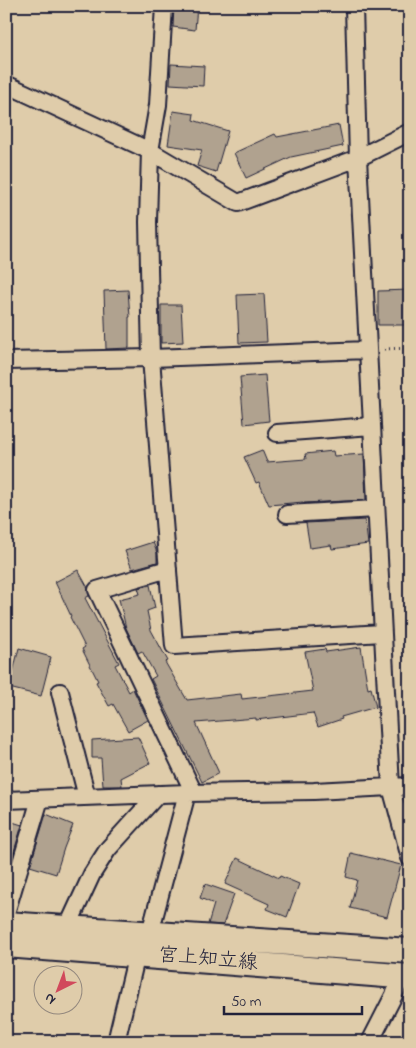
<svg xmlns="http://www.w3.org/2000/svg" width="416" height="1048" viewBox="0 0 416 1048" font-family="'Indie Flower','Klee One',sans-serif">
<style>
.building{fill:#b0a28f;stroke:#22223b}
.lines{fill:none;stroke-linecap:round;stroke-linejoin:round}
.minor-casing{stroke:#22223b;stroke-width:20}
.secondary-casing{stroke:#22223b;stroke-width:28}
.path{stroke:#22223b;stroke-width:3;stroke-dasharray:1 4;stroke-linecap:butt}
.minor{stroke:#dfccaa;stroke-width:16}
.secondary{stroke:#dfccaa;stroke-width:24}
.labels{text-anchor:middle;dominant-baseline:central;stroke-width:5;stroke-linejoin:round;paint-order:stroke}
.street-label{font-size:20px;fill:#22223b;stroke:#dfccaa}
</style>
<rect width="100%" height="100%" fill="#dfccaa"/>
<filter id="ink" filterUnits="userSpaceOnUse"><feTurbulence type="fractalNoise" baseFrequency=".02" numOctaves="2"/><feDisplacementMap in="SourceGraphic" scale="10" xChannelSelector="R" yChannelSelector="G"/><feConvolveMatrix kernelMatrix="1 2 1 2 8 2 1 2 1" color-interpolation-filters="sRGB"/></filter>
<g filter="url(#ink)">
<path class="building" d="M174 6H197L195 30 173 27Z
M171 64 204 66 203 86 170 84Z
M173 111 194 114 193 120 228 131 216 172 197 166 202 150 168 145Z
M339 125 343 146 291 157 246 178 234 153 275 134 277 137Z
M128 290 130 317H129V348L106 349 104 291Z
M410 290V325H378V291Z
M264 294 267 342 239 343 237 295Z
M161 305H181L183 342 161 343Z
M265 375 269 421 244 424 240 377Z
M262 450 267 462 306 459 305 454 333 451 334 456 364 454 366 500 303 503V502L269 505 259 482 256 483 244 457Z
M365 520 368 544 332 549 331 545 310 548 306 523Z
M153 542 157 553V562L132 569 125 551Z
M78 570 88 588 89 596 85 598 119 663 115 665 129 692 133 689 148 720 128 731 113 704 109 706 96 682 98 681 82 649 85 647 70 617 71 616 55 582Z
M150 585 155 608 147 611 151 630 168 661 165 662 187 700 241 694 242 699 313 691 305 652 325 649 326 652 361 647 368 689 371 688 376 707 341 717 342 719 318 727 313 713 256 720V718L196 723 219 773 202 782 151 679 156 676 142 651 138 653 126 628 119 599 140 594 138 588Z
M19 648 51 657 41 696 9 688Z
M138 737 150 763 121 778 122 786H103L101 758H92V740Z
M46 814 73 825 64 848 56 874 30 866Z
M6 820 22 825 11 861 6 859Z
M351 853 401 865 387 917 350 908 357 880 346 877Z
M237 858 279 878 280 876 299 884 287 917 267 909 269 904 225 884Z
M205 884 234 894 223 925 208 924 214 904 200 898Z"/>
<g class="lines">
<g class="minor-casing">
<path id="minor" d="M164 6 158 105 150 151 148 222 151 358 174 646 382 633
M354 6 358 158 391 787 410 858
M6 84 150 151 238 203 358 158 410 132
M6 361 151 358 368 350
M277 433 372 426
M287 514 376 509
M168 569 97 590 194 793
M60 692 87 797
M6 800 187 793 314 791 410 786
M6 913 40 799
M67 928 92 874 108 849 158 794
M150 933 187 793
M116 1042 137 954
M370 1042 394 995 402 976"/>
</g>
<g class="secondary-casing">
<path id="secondary" d="M6 924 410 951
M6 945 410 977"/>
</g>
<path class="path" d="M384 349 410 348"/>
<use href="#minor" class="minor"/>
<use href="#secondary" class="secondary"/>
</g>
</g>
<g class="labels">
<g class="street-label">
<text transform="translate(208 960) rotate(5)">宮上知立線</text>
</g>
</g>
<rect width="416" height="1048" fill="none" stroke="#dfccaa" stroke-width="25"/>
<rect x="12" y="12" width="391" height="1023" fill="none" stroke="#22223b" stroke-width="2" filter="url(#ink)"/>
<g transform="translate(58 990) rotate(222)"><circle r="24" fill="#dfccaa" stroke="#93887e"/>
<path d="M0-4L9 19L0 12L-9 19Z" fill="#d1495b"/>
<text y="-8" font-size="14" font-weight="bold" text-anchor="middle" fill="#22223b">N</text>
</g>
<path d="M224 1006v8h138v-8" fill="none" stroke="#22223b" stroke-width="2.5"/>
<text x="231" y="1006" font-size="15" fill="#22223b" stroke="#dfccaa" stroke-width="4" paint-order="stroke">50 m</text>
</svg>
